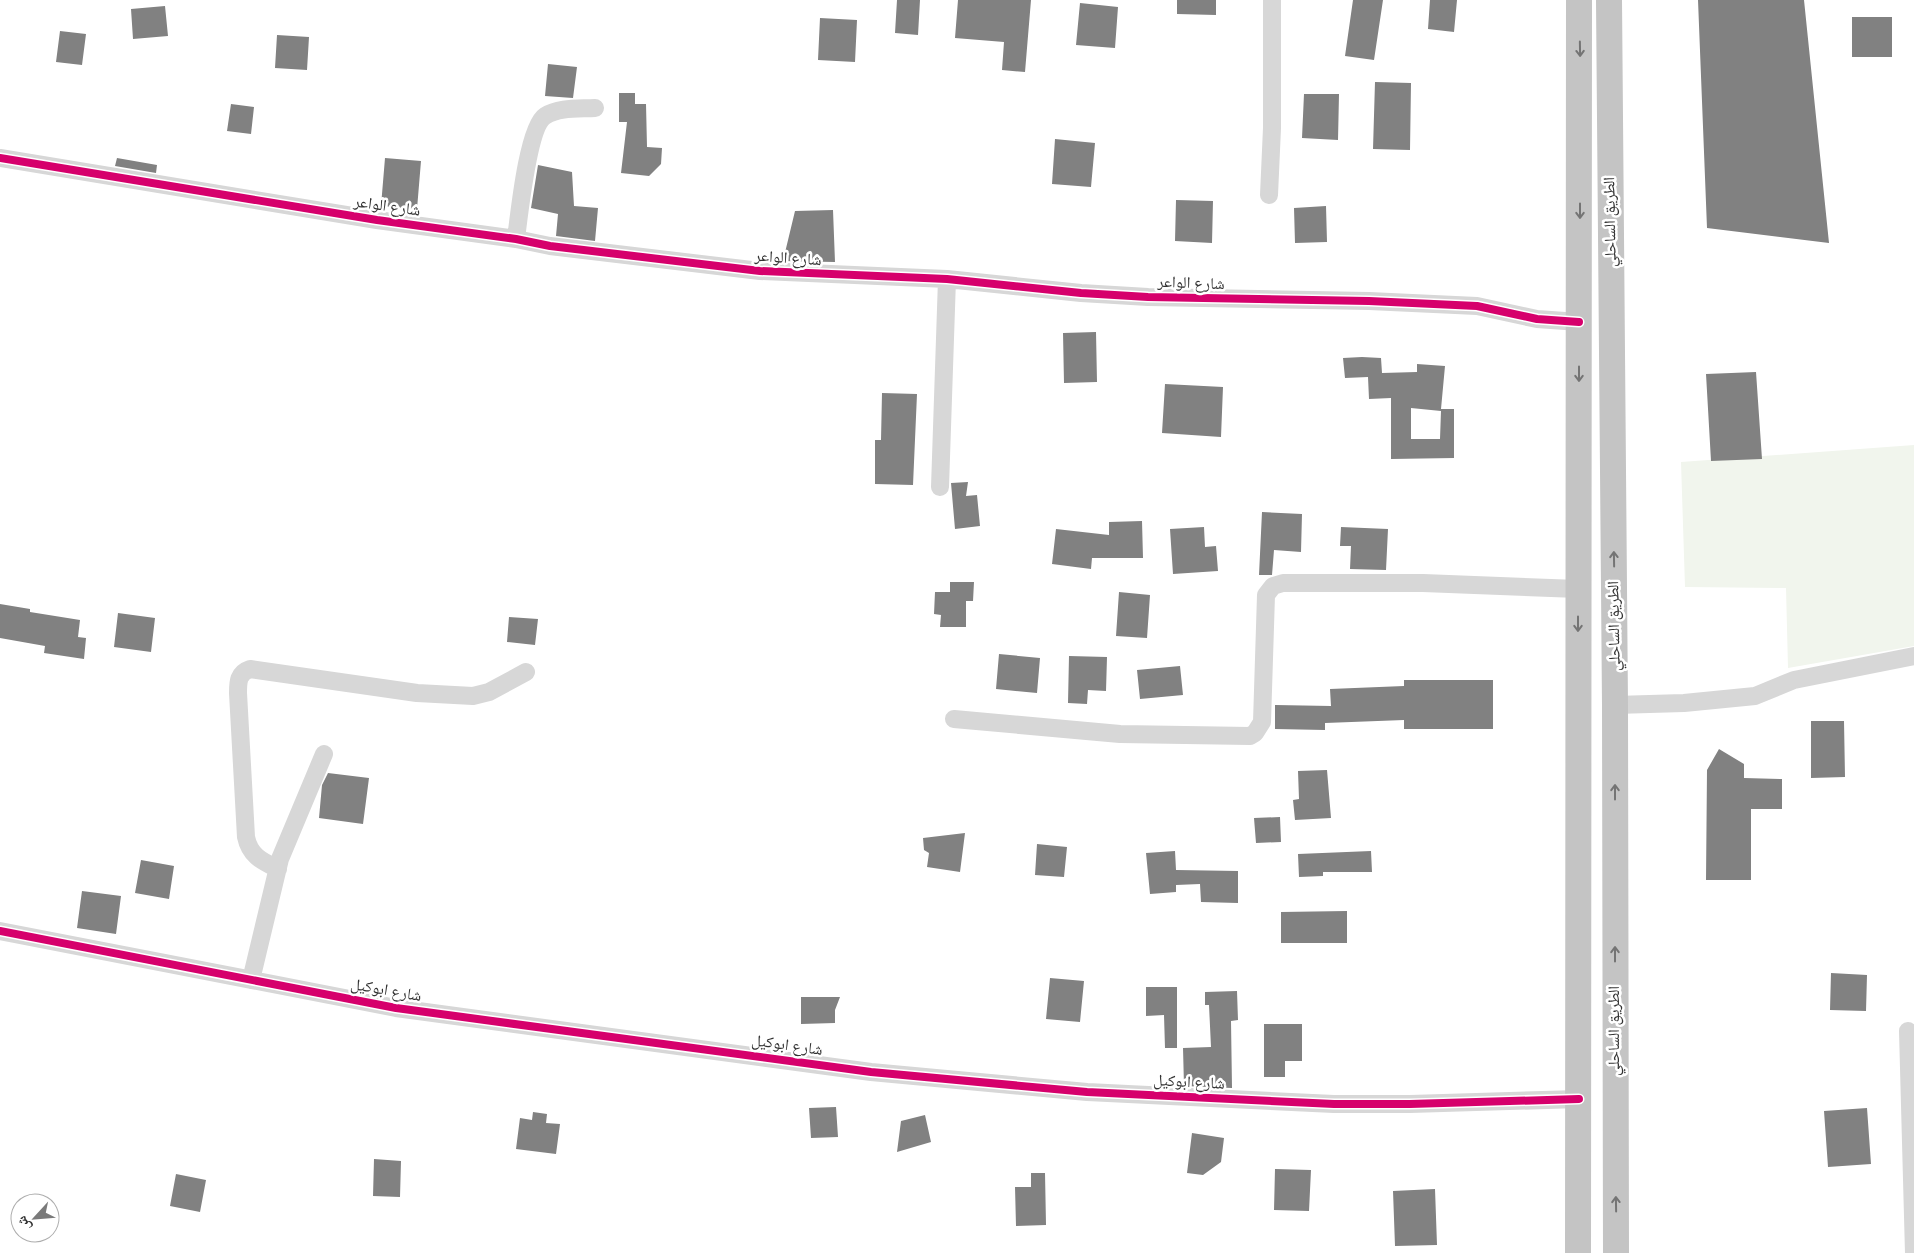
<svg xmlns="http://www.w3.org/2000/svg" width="1914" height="1253" viewBox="0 0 1914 1253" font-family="Overpass,'Noto Naskh Arabic',sans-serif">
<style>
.green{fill:#f1f5ed}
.building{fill:#818181;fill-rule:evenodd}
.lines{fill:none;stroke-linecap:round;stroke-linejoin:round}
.minor{stroke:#d7d7d7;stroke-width:18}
.highway{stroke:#c4c4c4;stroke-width:26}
.cycleway-casing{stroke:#fff;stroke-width:11}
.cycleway{stroke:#d6006c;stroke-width:8}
.oneway{stroke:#747474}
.labels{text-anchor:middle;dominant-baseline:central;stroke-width:5;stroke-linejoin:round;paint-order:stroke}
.street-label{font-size:16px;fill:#333;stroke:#fff}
</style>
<rect width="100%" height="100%" fill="#fff"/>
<path class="green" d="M1914 445V646L1788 668 1786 588 1685 587 1681 462Z"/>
<path class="building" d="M897 0H920L918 35 895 33Z
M958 0H1031L1025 72 1002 70 1004 42 955 38Z
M1177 0H1216V15L1177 14Z
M1353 0H1383L1374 60 1345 56Z
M1430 0H1457L1454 32 1428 29Z
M1698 0H1804L1829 243 1707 228Z
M1080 3 1118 7 1115 48 1076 45Z
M165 6 168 36 133 39 131 9Z
M1852 17H1892V57H1852Z
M820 18 857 20 855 62 818 60Z
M60 31 86 34 82 65 56 62Z
M277 35 309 37 307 70 275 68Z
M548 64 577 67 573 98 545 96Z
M1375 82 1411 83 1410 150 1373 149Z
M619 93H635V104H646L647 147 662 148 661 164 649 176 621 173 627 122H619Z
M1304 94H1339L1338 140 1302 138Z
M231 104 254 107 251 134 227 131Z
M1055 139 1095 143 1091 187 1052 184Z
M117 158 157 165 156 173 115 166Z
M385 158 421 161 417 209 381 206Z
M538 165 572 172 574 206 598 208 595 241 556 236 558 214 531 208Z
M1176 200 1213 201 1212 243 1175 241Z
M1326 206 1327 242 1295 243 1294 208Z
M833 210 835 262 783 261 795 211Z
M1096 332 1097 382 1064 383 1063 333Z
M1362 357 1381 358 1382 373 1417 372V364L1445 366 1441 409H1454V458L1391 459V398L1369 399 1368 377 1345 378 1343 358ZM1411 408 1441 411 1440 439H1411Z
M1756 372 1762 459 1711 461 1706 374Z
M1165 384 1223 387 1221 437 1162 433Z
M882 393 917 394 913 485 875 484V440H881Z
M968 482 966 496 977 495 980 526 955 529 951 483Z
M1262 512 1302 514 1301 552 1274 550 1272 575H1259Z
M1142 521 1143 558H1092L1091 569 1052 564 1056 529 1109 535V522Z
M1204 527 1205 547 1216 546 1218 571 1173 574 1170 529Z
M1341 527 1388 529 1386 570 1350 569 1351 546H1340Z
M950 582H974L973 601H966V627H940L941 615 934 614 935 592H950Z
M1119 592 1150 595 1147 638 1116 636Z
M0 604 30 609V612L80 620 78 637 86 638 84 659 44 653 45 646 0 638Z
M118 613 155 618 151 652 114 647Z
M509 617 538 619 535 645 507 642Z
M999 654 1040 658 1037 693 996 689Z
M1069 656 1107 657 1106 691 1088 690 1087 704 1068 703Z
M1180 666 1183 695 1140 699 1137 670Z
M1404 680H1493V729H1404V720L1325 723V730L1275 729V705L1331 706 1330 689 1404 686Z
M1811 721H1844L1845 777 1811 778Z
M1719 749 1744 764V778L1782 779V809H1751V880H1706L1707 770Z
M1327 770 1331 818 1295 820 1293 800 1299 799 1298 771Z
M328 773 369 778 363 824 319 818 322 785Z
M1280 817 1281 842 1256 843 1254 818Z
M965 833 960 872 927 867 929 853 924 850 923 838Z
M1037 844 1067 847 1064 877 1035 875Z
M1175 851 1176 870 1238 871V903L1201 902 1200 884 1176 885V892L1150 894 1146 853Z
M1371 851 1372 872H1323V876L1299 877 1298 854Z
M141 860 174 866 169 899 135 893Z
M82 891 121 896 116 934 77 928Z
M1347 911V943H1281V912Z
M1831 973 1867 975 1866 1011 1830 1010Z
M1050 978 1084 981 1080 1022 1046 1019Z
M1146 987H1177V1048H1165L1164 1015 1146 1016Z
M1237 991 1238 1020 1231 1021 1232 1088 1184 1086 1183 1048 1211 1047 1209 1005H1205V992Z
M801 997H840L835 1010V1023L801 1024Z
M1264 1024H1302V1061H1285V1077H1264Z
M836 1107 838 1137 811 1138 809 1108Z
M1867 1108 1871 1164 1828 1167 1824 1111Z
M533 1112 547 1114 546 1123 560 1124 556 1154 516 1149 520 1118 532 1120Z
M925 1115 931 1142 897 1152 901 1121Z
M1192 1133 1224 1138 1221 1162 1203 1175 1187 1173Z
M374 1159 401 1161 400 1197 373 1196Z
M1275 1169 1311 1170 1309 1211 1274 1210Z
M1031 1173H1045L1046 1225 1016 1226 1015 1187H1031Z
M176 1174 206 1180 200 1212 170 1206Z
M1435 1189 1437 1245 1395 1246 1393 1191Z"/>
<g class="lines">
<path class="minor" d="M0 158 377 220 516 239 550 246 760 271 947 279 1081 293 1148 297 1369 301 1477 306 1537 319 1579 322
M1269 195 1272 128V0
M516 239C519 216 528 127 545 116 559 107 579 109 595 108
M940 487 947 279
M1615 705 1684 703 1755 696 1794 680 1914 656
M954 719 1120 734 1250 736 1255 733 1262 722 1266 595 1273 586 1283 583H1423L1578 589
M278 869C262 861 250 856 246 837L238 693C238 682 238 673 250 669L417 693 473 696 489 692 526 672
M0 931 396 1008 871 1072 1087 1092 1334 1104H1410L1579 1099
M251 980 280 859 324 754
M1908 1031 1914 1253"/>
<path class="highway" d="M1609 0 1615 705 1616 1253
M1578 1253 1579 0"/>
<g class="cycleway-casing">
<path id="cycleway" d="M0 158 377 220 516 239 550 246 760 271 947 279 1081 293 1148 297 1369 301 1477 306 1537 319 1579 322
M0 931 396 1008 871 1072 1087 1092 1334 1104H1410L1579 1099"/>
</g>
<use href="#cycleway" class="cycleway"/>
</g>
<defs><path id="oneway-shaft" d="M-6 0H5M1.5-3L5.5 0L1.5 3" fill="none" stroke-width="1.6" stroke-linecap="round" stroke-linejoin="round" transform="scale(1.25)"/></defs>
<g class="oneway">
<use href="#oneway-shaft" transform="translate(1580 49) rotate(89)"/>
<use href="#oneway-shaft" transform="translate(1580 211) rotate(90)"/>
<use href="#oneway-shaft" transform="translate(1579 374) rotate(90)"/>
<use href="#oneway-shaft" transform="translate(1614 559) rotate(-91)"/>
<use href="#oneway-shaft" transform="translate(1578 624) rotate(90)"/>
<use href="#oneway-shaft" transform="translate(1615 792) rotate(-90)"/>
<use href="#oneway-shaft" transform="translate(1615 954) rotate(-90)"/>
<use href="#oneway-shaft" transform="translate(1616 1204) rotate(-91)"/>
</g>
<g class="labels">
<g class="street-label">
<text transform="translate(387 207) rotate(8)">شارع الواعر</text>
<text transform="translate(1611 222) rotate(-91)">الطريق الساحلي</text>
<text transform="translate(788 259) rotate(4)">شارع الواعر</text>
<text transform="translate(1191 284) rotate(2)">شارع الواعر</text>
<text transform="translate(1615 626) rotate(-91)">الطريق الساحلي</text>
<text transform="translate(386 991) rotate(10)">شارع ابوكيل</text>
<text transform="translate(1615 1031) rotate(-90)">الطريق الساحلي</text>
<text transform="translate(787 1046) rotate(8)">شارع ابوكيل</text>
<text transform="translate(1189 1083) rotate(3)">شارع ابوكيل</text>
</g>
</g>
<g transform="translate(35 1218) rotate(244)"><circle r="24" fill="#ffffff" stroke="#adadad"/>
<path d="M0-4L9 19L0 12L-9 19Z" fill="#7a7a7a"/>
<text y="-8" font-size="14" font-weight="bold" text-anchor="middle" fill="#333333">ش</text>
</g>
</svg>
